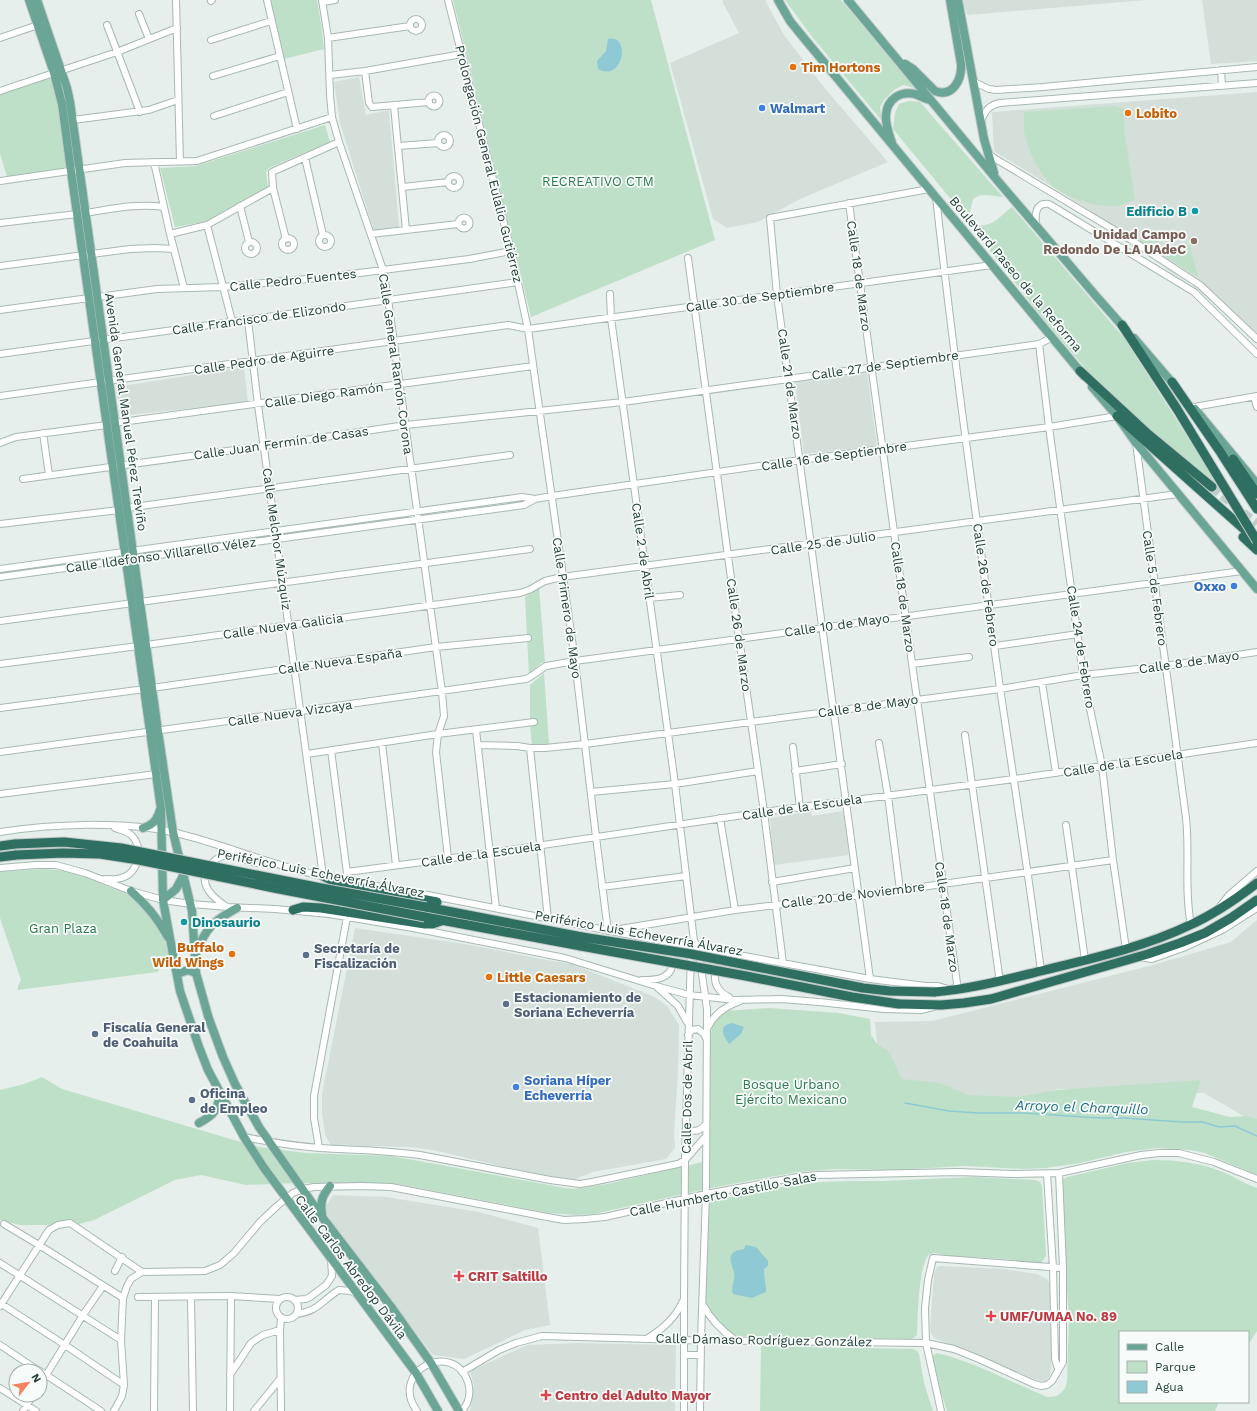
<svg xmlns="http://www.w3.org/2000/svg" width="1257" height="1411" viewBox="0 0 1257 1411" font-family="'Work Sans',sans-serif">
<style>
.built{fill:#d4dfda}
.green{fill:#bfe0c8}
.water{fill:#8ec9d4}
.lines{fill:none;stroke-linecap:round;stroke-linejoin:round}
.stream{stroke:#8ec9d4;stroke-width:1.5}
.highway-tunnel{stroke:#bfccc8;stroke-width:9;stroke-dasharray:9 4.5;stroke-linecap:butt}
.minor-casing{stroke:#a8b8b2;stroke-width:8}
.major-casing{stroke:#c2cac8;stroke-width:10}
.highway-casing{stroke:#c2cac8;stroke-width:11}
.minor{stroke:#fff;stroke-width:6}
.major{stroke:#6aa596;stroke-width:8}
.highway{stroke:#2f6f62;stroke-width:9}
.highway-bridge-casing{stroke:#c2cac8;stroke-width:11;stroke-linecap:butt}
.highway-bridge{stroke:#2f6f62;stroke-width:9}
.food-dot{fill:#e8710a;stroke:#f7fbf9;stroke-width:1.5}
.shop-dot{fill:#3f7fe0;stroke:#f7fbf9;stroke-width:1.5}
.culture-dot{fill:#0f9aa8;stroke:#f7fbf9;stroke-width:1.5}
.education-dot{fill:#8d6e63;stroke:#f7fbf9;stroke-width:1.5}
.service-dot{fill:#5c6f8a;stroke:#f7fbf9;stroke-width:1.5}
.health-dot{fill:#e0444e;stroke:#f7fbf9;stroke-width:1.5}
.labels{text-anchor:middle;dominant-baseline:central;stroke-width:3.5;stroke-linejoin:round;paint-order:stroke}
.food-label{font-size:13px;font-weight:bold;fill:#c56008;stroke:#f7fbf9;text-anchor:start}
.shop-label{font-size:13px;font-weight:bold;fill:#366cbe;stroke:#f7fbf9;text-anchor:start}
.street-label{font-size:13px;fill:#24423a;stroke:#f7fbf9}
.park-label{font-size:13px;fill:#2d7a4b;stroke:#f7fbf9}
.culture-label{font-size:13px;font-weight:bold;fill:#0d838f;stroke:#f7fbf9;text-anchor:end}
.education-label{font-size:13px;font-weight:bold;fill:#785e54;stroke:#f7fbf9;text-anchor:end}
.service-label{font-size:13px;font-weight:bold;fill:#4e5e75;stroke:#f7fbf9;text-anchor:start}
.health-label{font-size:13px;font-weight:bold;fill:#be3a42;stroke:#f7fbf9;text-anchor:start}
.water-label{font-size:14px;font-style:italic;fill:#1c6f80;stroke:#f7fbf9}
</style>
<rect width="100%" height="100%" fill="#e6efeb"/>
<path class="built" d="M724 0H765L784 35 823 86 888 162 800 199 758 222 727 228 713 219 670 63 739 33 722 1Z
M963 0H1146L967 15Z
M1202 0H1257V61L1211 64Z
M359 77 366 115 389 110 399 227 374 231 340 123 334 82Z
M1257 92V341L1189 282 1172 273 1088 209 994 151 992 112Z
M244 367 248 402 120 416 116 387Z
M867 372 877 446 804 454 795 382Z
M811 811 812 816 843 811 849 855 774 865 770 818Z
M1257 920V1124L1204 1093 1058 1089 1025 1099 975 1096 898 1082 888 1050 877 1044 875 1022 932 1021 1153 965 1231 942Z
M355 928 465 944 547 960 572 964 655 997 667 1006 679 1025 678 1072 674 1133 675 1148 666 1159 593 1172 568 1182 433 1150 410 1147 331 1145 325 1135 322 1113V1094Z
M333 1195 386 1197 479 1212 538 1228 550 1325 525 1330 464 1359 433 1355 323 1211Z
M941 1266 1003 1269 1037 1274 1047 1279 1049 1283 1051 1304V1366L1050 1375 1046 1381H1039L934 1338 931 1333 930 1329 934 1274 937 1267Z
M577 1343 676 1345 675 1411H470L474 1386 470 1371 527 1345Z"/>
<path class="green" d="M269 0H317L321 24 324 49 284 59Z
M453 0H651L715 240 531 317Z
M785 0H841L915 88 903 85 894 90 884 100 880 107 882 121 813 38Z
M50 78 57 99 67 169 7 177 0 154V94Z
M909 101 920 102 1003 197C991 196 983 192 973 199L968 220 893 129 895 113 899 104Z
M1113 106 1125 109 1124 129 1135 200C1129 202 1121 206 1115 206 1095 207 1072 199 1056 189 1044 180 1029 154 1026 139 1023 131 1024 121 1024 112Z
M325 125 330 142 269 168 266 172 268 187 204 222 175 227 160 168 196 166Z
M1012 207 1124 338 1203 461 1221 492 1150 434 1101 387 1041 316 971 226C995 226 994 221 1012 207Z
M1171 232 1173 238 1145 244 1139 240Z
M1189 245 1190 246 1198 277 1159 253Z
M539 587 545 662 541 663 529 675 525 597Z
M544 673 549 744 532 746 530 724V685Z
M43 869 69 871 132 896 154 919 164 938 170 960 166 962 161 960 158 965 159 971 157 972 18 990V986L21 980 0 918V872Z
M769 1008 839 1013 870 1019 871 1035 877 1044 888 1050 902 1079 940 1083 968 1095 1019 1097 1056 1090 1201 1080 1192 1107 1230 1117 1247 1116 1257 1119V1175L1205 1153 1190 1150 1157 1148 1126 1152 1080 1163 1046 1168 1022 1169 965 1166 893 1170 834 1169 798 1172 711 1188 594 1214 577 1215 549 1213 398 1184 296 1183 246 1185 201 1175 175 1180 94 1220 75 1225H20L0 1220V1090L24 1084 42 1077 62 1089 258 1147 306 1153 392 1156 565 1188 574 1189 607 1184 707 1161 711 1032 714 1020 725 1011Z
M1153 1160C1177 1160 1201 1163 1223 1172 1235 1177 1245 1184 1257 1188V1331L1248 1345V1332H1120V1402H1219L1215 1411H947L937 1380 932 1356 937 1353 952 1357 977 1366 1047 1397C1058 1398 1066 1391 1067 1381L1069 1320 1060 1188 1061 1181 1067 1177 1128 1163Z
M974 1177 1035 1180 1040 1182 1042 1186 1046 1256 1041 1263 1033 1264 1005 1259 949 1256 935 1253 928 1255C918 1271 918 1316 917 1335L912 1339 738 1336 729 1333 722 1328 707 1307 706 1300 704 1284 707 1202 773 1188 821 1182 851 1181H884Z
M761 1346 913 1349 917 1351 919 1354 924 1383 933 1411H760Z"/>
<path class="water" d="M608 39C631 33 624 83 598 69L597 61 606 51Z
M732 1023 744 1027 741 1034 729 1044C724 1036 717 1026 732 1023Z
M746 1245 756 1247 768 1261V1266L764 1269C764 1277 766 1284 766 1292L752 1298 733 1294C730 1287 736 1280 734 1272 733 1267 728 1259 732 1254 734 1250 740 1250 744 1249Z"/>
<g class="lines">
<path class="stream" d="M905 1103 949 1111 978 1113H1024L1099 1118H1124L1182 1122H1202L1219 1127 1235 1126 1257 1136"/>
<path class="highway-tunnel" d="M1212 487 1257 524"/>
<g class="minor-casing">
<path id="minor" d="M176 0 180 162
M267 0 297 129
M322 0 328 38 330 95 332 117 339 142 383 270 388 299 442 692 444 716 438 734 436 752 448 858
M448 0 511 251 528 329 575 661 596 837 608 931 735 910 900 890 1113 860
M211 1 212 0
M323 2 335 0
M139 14 149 39
M410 25a6 6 0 1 1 12 0a6 6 0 1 1-12 0Z
M107 25 140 112
M0 38 38 25
M328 38 410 26
M211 40 271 21
M1221 70 1222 86
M365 71 369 103 372 107 429 102
M330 75 365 71 462 54
M213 76 280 56
M974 82 989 89 996 90 1043 87 1257 67
M0 91 117 52 177 28
M428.5 101a5.5 5.5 0 1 1 11 0a5.5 5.5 0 1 1-11 0Z
M394 106 406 230
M214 116 288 92
M73 120 149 110 178 100
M981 121C985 111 989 105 1000 103L1257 83
M438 141a6 6 0 1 1 12 0a6 6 0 1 1-12 0Z
M399 146 438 143
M988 153 994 158 1131 240 1200 285 1257 339
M305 158 323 235
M154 162 170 234 184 288
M448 182a6 6 0 1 1 12 0a6 6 0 1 1-12 0Z
M0 181 125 163 197 161 332 117
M403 187 448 182
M936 197C954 361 977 524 1000 688 1014 782 1029 876 1041 971
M849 203C885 465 920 728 958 990
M240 206 249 242
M85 213C112 209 137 203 164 207
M458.5 223a5.5 5.5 0 1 1 11 0a5.5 5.5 0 1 1-11 0Z
M0 223 77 214
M207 225 232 321
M1036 225C1035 215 1035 202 1049 204L1194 292 1257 354
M170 234 207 225 273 188
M371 234 458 224
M319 241a6 6 0 1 1 12 0a6 6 0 1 1-12 0Z
M282 244a6 6 0 1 1 12 0a6 6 0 1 1-12 0Z
M286 239 273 188 272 172 339 142
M245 248a6 6 0 1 1 12 0a6 6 0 1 1-12 0Z
M688 258 739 638 764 812 783 963
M0 266 130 249 155 248 174 249
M610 294 611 318 675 784 694 941 698 947 707 1009 706 1194 701 1339 700 1411
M98 297 157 289 223 287 328 277 469 259 511 251
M0 310 89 298
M248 320 258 405 323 876
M1039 344 1049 427 1083 675 1102 766 1113 860 1126 949
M0 354 518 282
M0 396 508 325 528 329 992 265
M1254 397 1257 407
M1194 407 1257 396
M114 423C254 405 393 384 533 366
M43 433 49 475
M0 443 16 437 107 425
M1136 443 1186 818C1190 853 1184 890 1191 925
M23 479 264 446 406 425 623 402 1039 344 1051 338
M127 508 510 455
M0 524 119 510
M0 569 522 497 535 499
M0 577 524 505 535 499 552 496 800 460 1049 427 1117 416
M649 598 680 595
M140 602 530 549
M0 621 133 603
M995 646 1078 634
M0 664 146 645 520 593 529 590 545 581 562 577 1178 494
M912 664 969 657
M1042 683 1056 773
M152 688 436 647 528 638
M0 708 145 689
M476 730 496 908
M965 735 1000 982
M382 743 396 865
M879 743 888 796 900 890
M478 745 517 746 530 748H545L585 744 1000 689 1083 675 1165 666 1257 652
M793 747 800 808
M530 748 548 919
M331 750 348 881
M0 752 301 711 526 679 530 677 546 666 575 661 1242 571
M307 754 438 734 534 722
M795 771 842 764
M591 792 675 784 758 771
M0 794 156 774
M720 818 735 910
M1066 825 1085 960
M0 832C51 824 121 821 172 832 225 844 274 867 327 877
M0 868 36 865H56L85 873 131 891 163 900 191 904 228 907 275 909 329 914 413 928 565 958 656 986 689 995 735 1000 781 999 819 1002 884 1009 921 1010 933 1007
M347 872 490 853 764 812 1014 779 1257 743
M105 879C110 879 116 880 121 878 139 874 145 846 130 834 126 831 120 830 115 828
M354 882 428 895 651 939 870 979 926 986H938L948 989
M772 882 855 868
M602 887 686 876
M227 907C213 898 197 884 209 867 212 862 218 857 223 856 234 853 247 862 257 863L262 860
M1218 909 1229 895 1257 871
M1141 957 1152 959 1183 948 1224 929 1257 908
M728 961C709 968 712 990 729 997
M870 979 777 295 770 218 929 189
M642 980C648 980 655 980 661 978 674 973 676 960 667 950
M658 988 678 1006 687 1022
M708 1027C715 1013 725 1007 740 1001
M688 1035 692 1030 698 1029 704 1034 706 1038
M687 1130C696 1132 700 1131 706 1124
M244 1137C269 1142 294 1146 320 1148 353 1150 387 1150 420 1155L550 1180 580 1184 592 1182 678 1164 685 1160 706 1136
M319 1148 314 1118V1096L347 917
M1047 1174 1053 1268 1055 1359 1058 1369
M4 1224 39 1245 123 1298
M0 1263 121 1340
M115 1271 122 1257
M276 1308a11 11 0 1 1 22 0a11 11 0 1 1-22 0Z
M138 1297 231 1296 280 1299
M191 1297 193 1411
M294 1300 306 1299 310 1297 326 1285 332 1276 331 1258
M0 1303 65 1345 124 1385
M703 1305C711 1320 721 1330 735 1340
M0 1306 49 1230 58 1225 70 1223 142 1272
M296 1314C319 1311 321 1301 339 1290L351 1291 357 1294
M648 1338C664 1328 675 1318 683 1301
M0 1345 39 1371
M684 1355H701
M40 1371 101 1411
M462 1372 499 1350 516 1343 542 1336 685 1340 926 1343 954 1349 979 1359 1034 1384 1041 1386 1047 1385 1052 1381 1063 1362V1268L1059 1173
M230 1375 251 1343 263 1335 280 1330
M40 1385 83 1315 103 1286
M0 1388 36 1411
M23 1411 33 1395
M114 1411 122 1396 124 1385 121 1340 123 1298 127 1286 131 1279 142 1272 205 1271 220 1265 234 1253 260 1222 277 1206 293 1193 303 1189 314 1187 362 1186 391 1187 542 1216 564 1220 585 1219 605 1217 706 1194 798 1177 817 1175 958 1172 1013 1174 1059 1173 1141 1155 1159 1153H1179L1214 1162 1257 1179
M154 1411 155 1297
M230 1411 231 1296
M254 1411 280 1379
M281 1411 280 1330 281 1318
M417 1411C388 1371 453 1339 468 1382 471 1392 469 1403 462 1411
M684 1411V1300L685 1160 691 952
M941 1411 926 1343 925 1308 928 1280 933 1258 1063 1268"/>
</g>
<g class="major-casing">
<path id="major" d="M29 0 54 73 62 104 71 171 161 809 163 900 171 944 180 991 199 1047 208 1070 244 1137 264 1168 416 1373 438 1411
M37 0 67 88 70 102 158 731 173 832 192 911 196 973 209 1019 223 1057 235 1084 259 1127 322 1217 392 1308 431 1363 459 1411
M778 0 790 21 803 37 1084 376
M848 0 997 180 1096 296 1126 330
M958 0 984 139 994 173
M905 64 913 69 935 91C953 98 962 79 961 64L950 0
M892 143C889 134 885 124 886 115 887 99 900 91 915 94 920 96 925 99 930 100
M1134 338 1176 387
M1092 387 1117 416 1136 443 1257 589
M1195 409 1257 484
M143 828C153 825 157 820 160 810
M131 891C146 904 158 919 168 937
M163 900 176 889 183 876
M197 952C205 928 215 920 237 908
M177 974 188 970 196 973
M199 1123C214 1115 218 1110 220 1093
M322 1214C320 1202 322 1196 330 1186"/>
</g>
<g class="highway-casing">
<path id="highway" d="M1122 325 1177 409
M1080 371 1148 434 1212 487
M1172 382 1221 453 1257 509
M1117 416 1255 539
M1233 459 1257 494
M1243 537 1257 550
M0 846 15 844
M0 857 16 855
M323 876 337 883 437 902
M426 907 582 937
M293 910 303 907 321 908 425 924H432L441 921
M425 917 581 946
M934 992C972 989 1008 979 1045 970 1094 958 1144 947 1190 925 1214 914 1236 899 1257 883
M899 1004 941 1005 964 1003 991 999 1148 954 1180 943 1205 933 1231 918 1257 900"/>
</g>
<use href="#minor" class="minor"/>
<use href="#major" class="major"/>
<use href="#highway" class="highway"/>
<g class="highway-bridge-casing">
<path id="highway-bridge" d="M1177 409 1257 541
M15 844 64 842 121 848 321 888 426 907
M16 855 63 853 100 854 139 860 274 888 425 917
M582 937 691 954 863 988 890 991 934 992
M581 946 746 976 852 997 899 1004"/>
</g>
<use href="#highway-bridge" class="highway-bridge"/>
</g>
<g class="food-dot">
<circle cx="793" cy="67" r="4"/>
<circle cx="1128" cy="113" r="4"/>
<circle cx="232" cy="954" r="4"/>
<circle cx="489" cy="977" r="4"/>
</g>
<g class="shop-dot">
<circle cx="762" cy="108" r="4"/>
<circle cx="1234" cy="586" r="4"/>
<circle cx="516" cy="1087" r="4"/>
</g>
<g class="culture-dot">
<circle cx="1195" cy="211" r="4"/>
<circle cx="184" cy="922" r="4"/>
</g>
<circle class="education-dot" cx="1194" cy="241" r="4"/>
<g class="service-dot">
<circle cx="306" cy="955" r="4"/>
<circle cx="506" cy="1004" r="4"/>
<circle cx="95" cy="1034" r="4"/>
<circle cx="192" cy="1100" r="4"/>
</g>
<g class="health-dot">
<path d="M457 1270h4v4h4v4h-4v4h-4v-4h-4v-4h4z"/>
<path d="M989 1310h4v4h4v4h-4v4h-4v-4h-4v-4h4z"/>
<path d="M544 1389h4v4h4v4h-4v4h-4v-4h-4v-4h4z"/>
</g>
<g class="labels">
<g class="food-label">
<text x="801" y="67">Tim Hortons</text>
<text x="1136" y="113">Lobito</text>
<text x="224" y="947" text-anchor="end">Buffalo<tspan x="224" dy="15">Wild Wings</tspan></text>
<text x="497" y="977">Little Caesars</text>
</g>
<g class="shop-label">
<text x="770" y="108">Walmart</text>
<text x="1226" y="586" text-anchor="end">Oxxo</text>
<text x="524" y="1080">Soriana Híper<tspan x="524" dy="15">Echeverría</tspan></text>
</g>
<g class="street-label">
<text transform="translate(489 164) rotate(76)">Prolongación General Eulalio Gutiérrez</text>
<text transform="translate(1016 274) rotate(50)">Boulevard Paseo de la Reforma</text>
<text transform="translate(859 276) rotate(82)">Calle 18 de Marzo</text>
<text transform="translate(293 280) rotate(-6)">Calle Pedro Fuentes</text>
<text transform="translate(760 297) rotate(-8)">Calle 30 de Septiembre</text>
<text transform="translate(259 318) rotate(-8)">Calle Francisco de Elizondo</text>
<text transform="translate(264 360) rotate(-8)">Calle Pedro de Aguirre</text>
<text transform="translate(396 364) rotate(82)">Calle General Ramón Corona</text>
<text transform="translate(885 365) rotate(-8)">Calle 27 de Septiembre</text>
<text transform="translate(790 384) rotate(82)">Calle 21 de Marzo</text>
<text transform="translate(324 395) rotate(-8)">Calle Diego Ramón</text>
<text transform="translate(126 412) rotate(82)">Avenida General Manuel Pérez Treviño</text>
<text transform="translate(281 443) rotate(-8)">Calle Juan Fermín de Casas</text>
<text transform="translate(834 456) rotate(-8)">Calle 16 de Septiembre</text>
<text transform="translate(277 539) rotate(82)">Calle Melchor Múzquiz</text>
<text transform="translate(823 543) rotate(-8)">Calle 25 de Julio</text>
<text transform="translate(643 551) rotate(82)">Calle 2 de Abril</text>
<text transform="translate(161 555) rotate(-8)">Calle Ildefonso Villarello Vélez</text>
<text transform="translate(986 585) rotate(82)">Calle 26 de Febrero</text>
<text transform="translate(1155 588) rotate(82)">Calle 5 de Febrero</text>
<text transform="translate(903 597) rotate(82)">Calle 18 de Marzo</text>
<text transform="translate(567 608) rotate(82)">Calle Primero de Mayo</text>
<text transform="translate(837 625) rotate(-8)">Calle 10 de Mayo</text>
<text transform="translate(283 626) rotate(-8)">Calle Nueva Galicia</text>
<text transform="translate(739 635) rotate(82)">Calle 26 de Marzo</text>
<text transform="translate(1081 647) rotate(81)">Calle 24 de Febrero</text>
<text transform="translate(340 661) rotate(-8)">Calle Nueva España</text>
<text transform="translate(1189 662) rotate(-8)">Calle 8 de Mayo</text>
<text transform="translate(868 706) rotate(-8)">Calle 8 de Mayo</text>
<text transform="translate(290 713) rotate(-8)">Calle Nueva Vizcaya</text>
<text transform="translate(1123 763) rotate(-9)">Calle de la Escuela</text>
<text transform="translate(802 807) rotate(-8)">Calle de la Escuela</text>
<text transform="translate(481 854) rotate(-8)">Calle de la Escuela</text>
<text transform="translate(321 873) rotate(11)">Periférico Luis Echeverría Álvarez</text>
<text transform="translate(853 895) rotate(-7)">Calle 20 de Noviembre</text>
<text transform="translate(947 917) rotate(82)">Calle 18 de Marzo</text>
<text transform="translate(639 933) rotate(10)">Periférico Luis Echeverría Álvarez</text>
<text transform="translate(687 1097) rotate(-89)">Calle Dos de Abril</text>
<text transform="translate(723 1194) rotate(-11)">Calle Humberto Castillo Salas</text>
<text transform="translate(351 1267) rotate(53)">Calle Carlos Abredop Dávila</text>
<text transform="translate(764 1340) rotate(1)">Calle Dámaso Rodríguez González</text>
</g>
<g class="park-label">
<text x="598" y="181">RECREATIVO CTM</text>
<text x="63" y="928">Gran Plaza</text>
<text x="791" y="1084">Bosque Urbano<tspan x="791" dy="15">Ejército Mexicano</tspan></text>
</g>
<g class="culture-label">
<text x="1187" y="211">Edificio B</text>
<text x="192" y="922" text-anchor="start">Dinosaurio</text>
</g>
<g class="education-label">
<text x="1186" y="234">Unidad Campo<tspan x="1186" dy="15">Redondo De LA UAdeC</tspan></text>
</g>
<g class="service-label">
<text x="314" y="948">Secretaría de<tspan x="314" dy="15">Fiscalización</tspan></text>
<text x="514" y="997">Estacionamiento de<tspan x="514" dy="15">Soriana Echeverría</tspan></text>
<text x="103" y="1027">Fiscalía General<tspan x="103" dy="15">de Coahuila</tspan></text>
<text x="200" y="1093">Oficina<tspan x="200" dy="15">de Empleo</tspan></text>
</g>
<g class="health-label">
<text x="468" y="1276">CRIT Saltillo</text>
<text x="1000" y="1316">UMF/UMAA No. 89</text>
<text x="555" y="1395">Centro del Adulto Mayor</text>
</g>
<g class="water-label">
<text transform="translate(1082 1107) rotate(2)">Arroyo el Charquillo</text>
</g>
</g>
<rect x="1119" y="1331" width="130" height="72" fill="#f7fbf9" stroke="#a3b1ad"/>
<rect x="1127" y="1344" width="20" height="6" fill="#6aa596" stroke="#a3b1ad"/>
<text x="1155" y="1351" font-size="12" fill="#24423a">Calle</text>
<rect x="1127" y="1361" width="20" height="12" fill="#bfe0c8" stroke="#a3b1ad"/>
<text x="1155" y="1371" font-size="12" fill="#24423a">Parque</text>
<rect x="1127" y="1381" width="20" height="12" fill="#8ec9d4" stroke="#a3b1ad"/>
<text x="1155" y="1391" font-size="12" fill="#24423a">Agua</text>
<g transform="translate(28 1383) rotate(59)"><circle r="19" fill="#f7fbf9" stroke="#a3b1ad"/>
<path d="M0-3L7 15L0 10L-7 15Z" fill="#f4845f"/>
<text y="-6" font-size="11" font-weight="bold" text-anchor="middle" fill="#24423a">N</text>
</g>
</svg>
